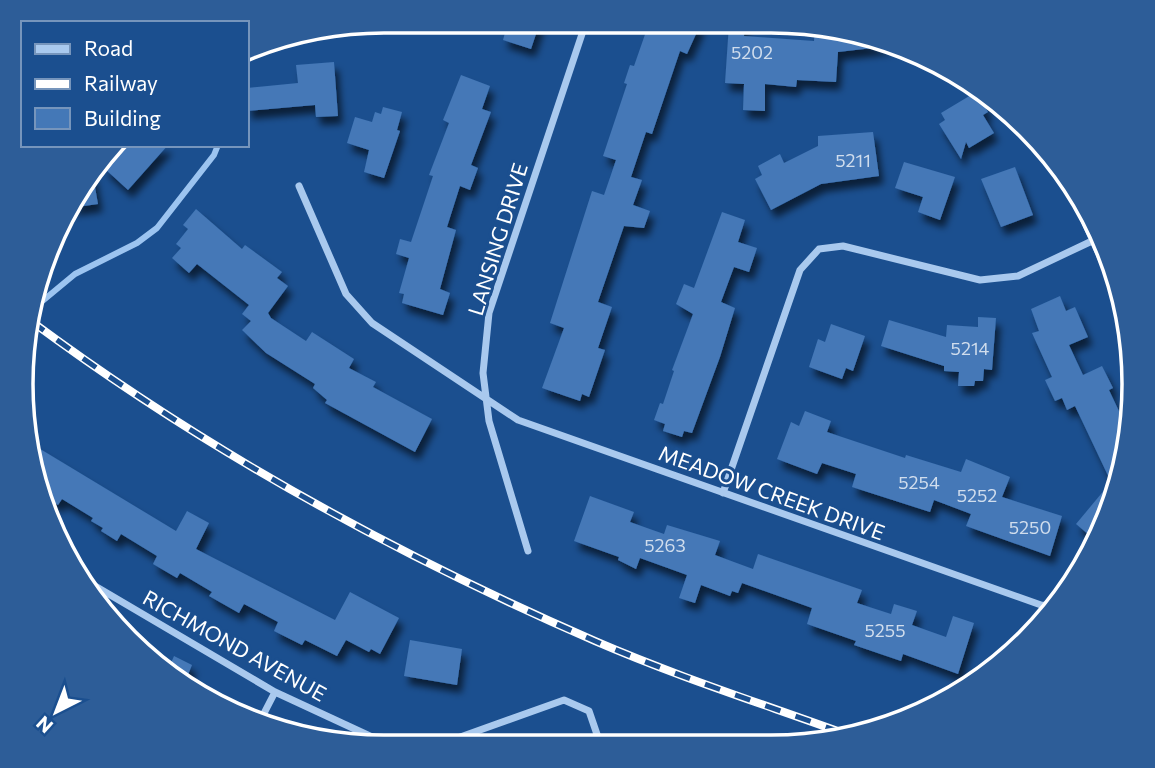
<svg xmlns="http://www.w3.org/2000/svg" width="1155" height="768" viewBox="0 0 1155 768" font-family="Commissioner,sans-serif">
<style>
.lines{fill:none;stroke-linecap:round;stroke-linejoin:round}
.stream{stroke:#9cc4f0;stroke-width:6}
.building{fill:#4478b7;filter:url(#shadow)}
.street{stroke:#a9c9ee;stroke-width:7}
.rail-casing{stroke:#fff;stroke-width:8}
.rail{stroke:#1b4f8f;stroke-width:5;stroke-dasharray:16;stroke-linecap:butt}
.labels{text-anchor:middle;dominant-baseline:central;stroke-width:6;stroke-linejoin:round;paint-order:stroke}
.number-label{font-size:18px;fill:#d0dded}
.street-label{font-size:21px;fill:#fff;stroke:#1b4f8f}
.rim{fill:none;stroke:#fff;stroke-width:3.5}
</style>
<defs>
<filter id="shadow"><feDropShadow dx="4.5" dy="8" stdDeviation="3.5" flood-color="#0009"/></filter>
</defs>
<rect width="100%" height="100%" fill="#1b4f8f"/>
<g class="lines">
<path class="stream" d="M34 308 75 274 137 243 157 228 214 155 218 145"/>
</g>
<path class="building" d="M508 22H540L531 49 503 40Z
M649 23H701L687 54 680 51 652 134 646 132 631 177 642 180 633 205 650 211 644 228 624 226 598 302 612 307 598 348 605 350 589 397 582 394 580 401 542 388 564 328 550 323 592 191 604 195 616 160 603 156 627 84 624 83 630 65 634 66Z
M729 24H745L744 36 814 41 815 26H825L890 46 838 52 836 82 797 80 796 87 765 84V111L743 110 744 84 725 83Z
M334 62 338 116 316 117 315 105 247 111V88L298 83 296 65Z
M461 75 490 86 482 109 491 112 471 165 478 168 470 190 460 186 447 227 456 230 440 289 450 293 443 315 402 303 404 294 399 293 409 258 396 254 400 239 411 242 433 176 429 175 449 123 443 120Z
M976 92 988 112 983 115 994 133 969 148 966 142 961 159 939 124 945 120 941 113Z
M383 107 402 112 397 130 400 131 384 178 364 172 369 150 347 143 355 117 372 122 375 112 381 114Z
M873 132 879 176 821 184 771 210 755 179 762 175 758 166 780 154 784 163 818 146V136Z
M115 145H168L128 190 104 168 116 154 110 150Z
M904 162 955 177 940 220 918 212 923 197 895 188Z
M1015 167 1033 215 1001 227 981 179Z
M92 170 98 204 70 208 80 192Z
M196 209 242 249 245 245 282 272 277 278 288 286 268 313 271 318 306 341 312 332 354 359 349 368 376 382 373 387 432 419 415 452 325 403 327 400 313 388 315 384 266 353 242 330 251 321 242 314 249 305 197 264 189 273 172 258 181 248 176 244 188 229 183 225Z
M722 212 745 220 738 242 757 248 749 272 734 267 721 302 735 308 720 357 692 433 684 431 682 437 663 431 665 424 654 420 660 403 663 404 674 371 672 370 693 314 676 304 684 284 694 288Z
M1060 296 1066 311 1075 307 1088 337 1069 345 1083 375 1102 366 1113 388 1109 390 1126 426 1107 523 1095 540 1076 524 1111 482 1075 406 1067 410 1062 398 1055 401 1045 380 1052 377 1032 333 1039 331 1031 309Z
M978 317 996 318 992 370 984 369 983 381H975L974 386H958L959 372 944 371V366L881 346 889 320 946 337 947 325 978 327Z
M831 324 865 336 853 371 846 368 842 379 809 367 818 339 825 342Z
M805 411 831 421 827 432 905 458 906 455 961 472 966 459 1010 477 1002 497 1062 516 1050 556 966 526 971 514 934 500 930 512 852 487 856 474 822 463 817 474 777 459 791 422 799 426Z
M27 441 176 531 187 511 209 523 196 549 335 620 350 592 399 618 380 654 371 649 369 652 346 640 337 656 305 640 302 645 274 631 278 622 244 604 239 613 209 596 212 592 180 573 177 578 153 564 157 556 121 534 117 541 101 531 103 528 91 521 93 518 62 499 58 505 43 495 28 455Z
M590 496 634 512 630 522 664 534 667 525 720 541 715 555 753 569 758 554 862 590 857 603 891 614 894 604 917 611 912 625 946 637 953 616 974 623 958 674 903 654 901 661 854 645 856 641 807 624 812 608 742 583 738 593 732 591 730 596 701 585 695 603 679 598 687 575 640 558 636 569 618 560 619 557 574 541Z
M410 640 462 649 457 685 404 676Z
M174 656 192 665 185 682 168 670Z"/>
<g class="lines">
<path class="street" d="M299 186 346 294 372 323 518 420 1041 605 1051 606
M1073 196 1116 292
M723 493 800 270 819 249 843 246 980 280 1018 276 1092 241
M528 551 489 421 483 373 489 313 586 22
M78 576 275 692 372 737 419 744
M260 721 275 692
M438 745 564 700 589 711 601 746"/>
<g class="rail-casing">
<path id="rail" d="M31 321C205 450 397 555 595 641 676 676 760 703 843 733"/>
</g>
<use href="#rail" class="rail"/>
</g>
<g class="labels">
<g class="number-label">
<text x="752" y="52">5202</text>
<text x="853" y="160">5211</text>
<text x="970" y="348">5214</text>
<text x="919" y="482">5254</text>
<text x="977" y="495">5252</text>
<text x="1030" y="527">5250</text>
<text x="665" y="545">5263</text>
<text x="885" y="630">5255</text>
</g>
<g class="street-label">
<text transform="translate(497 239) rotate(-73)">LANSING DRIVE</text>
<text transform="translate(772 492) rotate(20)">MEADOW CREEK DRIVE</text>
<text transform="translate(235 645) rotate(29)">RICHMOND AVENUE</text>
</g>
</g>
<path d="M0 0H1155V768H0ZM384 33H771A351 351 0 0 1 1122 384V384A351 351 0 0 1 771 735H384A351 351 0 0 1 33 384V384A351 351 0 0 1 384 33Z" fill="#2d5d98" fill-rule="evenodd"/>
<path class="rim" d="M384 33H771A351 351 0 0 1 1122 384V384A351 351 0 0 1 771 735H384A351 351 0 0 1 33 384V384A351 351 0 0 1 384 33Z"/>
<rect x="21" y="21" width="228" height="126" fill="#1b4f8f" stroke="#7695bc" stroke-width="2"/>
<rect x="35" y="44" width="35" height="10" fill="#a9c9ee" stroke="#7695bc" stroke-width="2"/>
<text x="84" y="56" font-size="21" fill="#ffffff">Road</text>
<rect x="35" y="79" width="35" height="10" fill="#ffffff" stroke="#7695bc" stroke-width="2"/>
<text x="84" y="91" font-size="21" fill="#ffffff">Railway</text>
<rect x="35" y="108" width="35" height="21" fill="#4478b7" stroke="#7695bc" stroke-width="2"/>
<text x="84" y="126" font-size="21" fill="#ffffff">Building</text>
<g transform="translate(56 712) rotate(222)" stroke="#1b4f8f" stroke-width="5" paint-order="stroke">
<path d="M0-5L12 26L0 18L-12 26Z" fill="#ffffff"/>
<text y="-10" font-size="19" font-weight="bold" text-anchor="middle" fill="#ffffff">N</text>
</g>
</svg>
